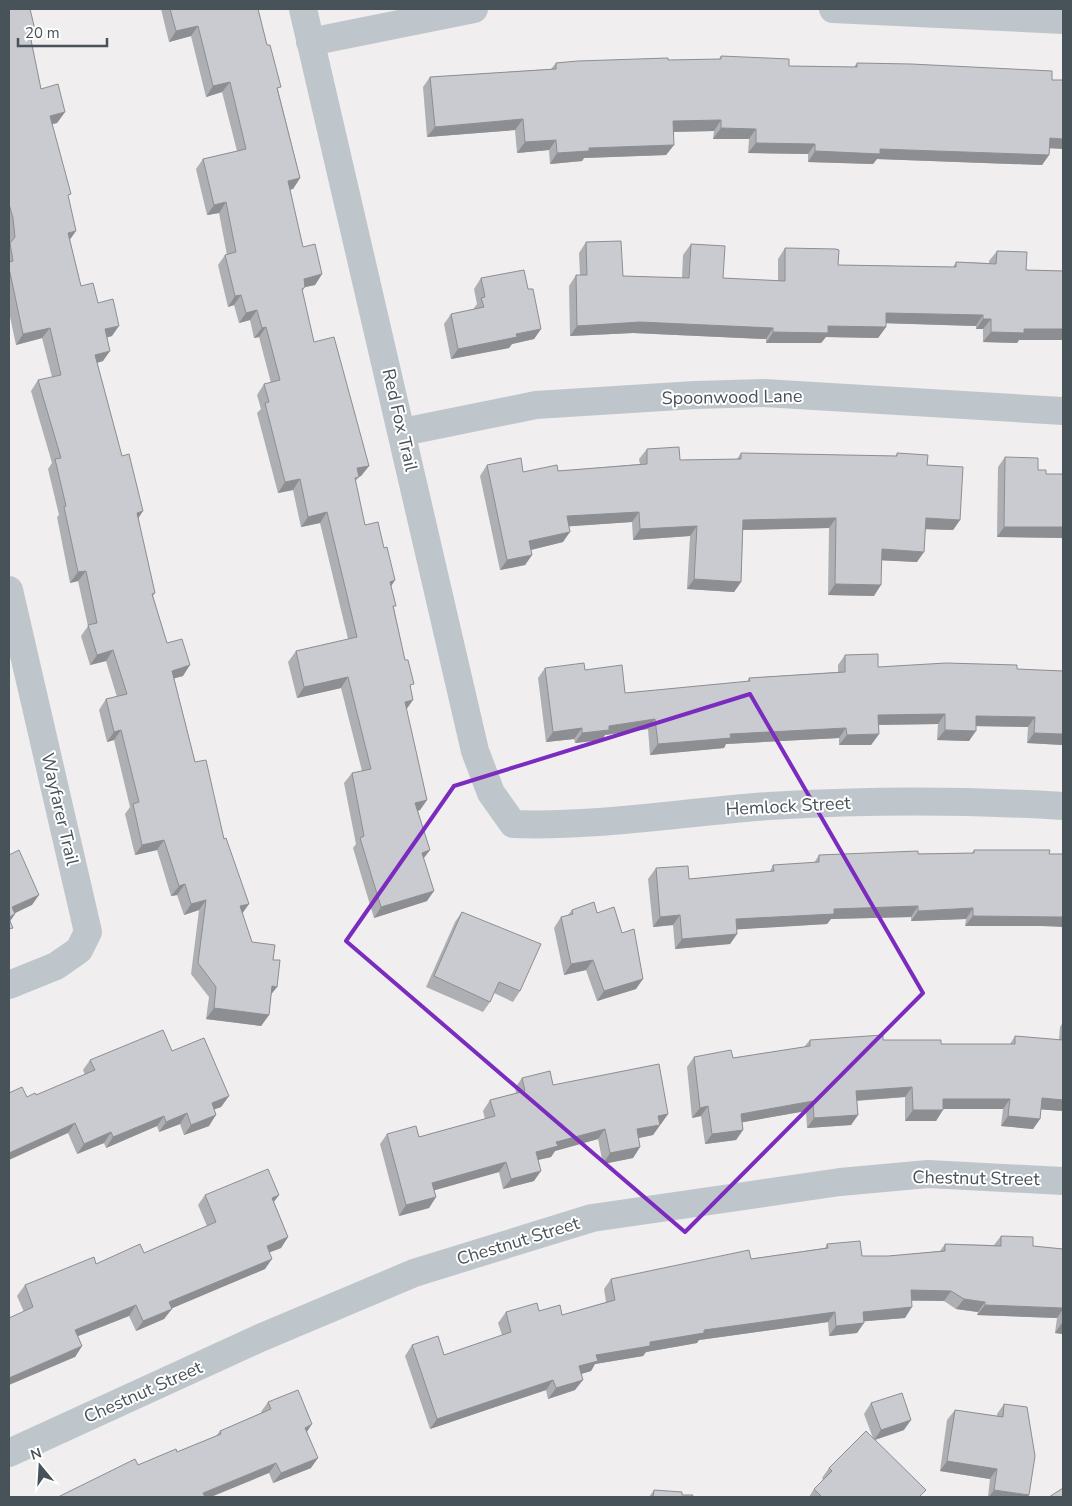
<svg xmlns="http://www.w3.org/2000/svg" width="1072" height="1506" viewBox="0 0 1072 1506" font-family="'Nunito Sans',sans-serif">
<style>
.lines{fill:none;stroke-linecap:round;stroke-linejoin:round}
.minor{stroke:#bec6cc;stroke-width:28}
.wall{fill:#adafb3}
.shaded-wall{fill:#8d8e92}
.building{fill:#c9cbd0;stroke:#8d8e92}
.marked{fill:none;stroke:#7b2cbf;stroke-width:4;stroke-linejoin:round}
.labels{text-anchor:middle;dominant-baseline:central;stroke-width:4;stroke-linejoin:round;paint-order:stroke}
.street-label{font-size:18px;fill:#485259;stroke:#fff}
</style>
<rect width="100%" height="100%" fill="#f0eeee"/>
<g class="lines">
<path class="minor" d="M303 9 475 751 491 793 513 824C598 827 684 812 769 806 867 800 965 800 1063 806
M833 9 1063 20
M310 42 474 9
M403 432 536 405 695 395 764 393 1063 411
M9 590 88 932 79 950 56 966 9 985
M9 1453 260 1338 414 1273 592 1218 840 1182 928 1174 1063 1181"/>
</g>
<path class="wall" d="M9 9 31 41 41 89 65 112 57 123 52 124 68 197 70 240 81 286 98 303 112 336 107 337 103 361 97 363 138 518 155 593 153 596 167 643 183 676 174 678 195 762 224 839 242 913 252 942 273 960 277 987 271 994 269 1015 261 1026 206 1019 209 997 191 974 199 910 184 915 177 895 171 896 157 850 135 855 125 814 130 807 114 740 107 742 99 710 106 699 117 697 106 661 90 665 81 636 88 626 78 581 70 583 57 517 59 515 48 469 52 463 31 391 38 380 52 377 42 338 16 345 9 312Z
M161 9H258L300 178 293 189H290L303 247 322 274 315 285 305 287 302 292 314 342 369 466 361 476 359 477 355 482 365 525 384 548 395 580 391 586 394 608 411 689 406 709 427 800 420 810 418 811 430 850 424 858 427 901 374 918 353 848 356 844 344 783 352 773 362 771 341 688 297 698 288 662 296 651 348 639 320 523 301 527 293 490 278 493 257 413 261 409 257 395 264 384 271 383 259 337 254 338 250 320 239 323 234 305 228 307 218 265 225 255H227L219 213 207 215 196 169 203 159 237 151 222 92 206 97 191 36 169 42Z
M721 56 789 66 854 67 857 63 1052 80 1049 155 1042 165 877 159 873 164 808 162V154L748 153 749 139H713L714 131 673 132 674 145 666 155 584 158 582 161 550 164 549 150 517 153 515 130 427 137 423 87 430 77 551 69 556 63 719 59Z
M586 242 623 276 682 278 683 255 691 244 723 278 778 281V259L785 248 838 265 953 267 956 262 989 263V261L997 251 1026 270 1063 271V340H1019L1017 343 983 342V329H976V326L886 323V327L878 338 826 337 821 343H766V339L633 333 570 336 569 286 576 275H580L579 253Z
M481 278 528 289 541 329 534 339 512 344 509 348 451 359 444 324 451 314 474 309V308L477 304 474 289Z
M647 449 680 460 737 459 741 453 896 456 897 453 927 465 960 520 953 530 926 529 917 562 881 560 874 596 828 595 829 528 743 530 741 582 734 592 687 589 690 536 633 540 632 522 569 526 563 542 531 550 532 555 525 565 500 570 480 476 487 465 523 472 558 471 640 464 639 459Z
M1005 457 1038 470 1046 474H1063V538L997 537 998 467Z
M845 655 878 667 1017 669 1063 745 1027 743 1028 727 976 726 969 741 937 740 938 724 878 725 879 734 871 745H839V738L726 744 724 748 650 755 648 729 605 735 602 740 575 743 574 739 546 742 538 678 545 668 585 670 625 693 747 682 749 678 838 672V665Z
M974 850 1041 926H965L966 919 911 921V917L831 919 827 924 737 929V934L730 944 675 949 673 925 653 927 648 879 656 868 689 879 770 871 773 865 814 863 819 855 972 853Z
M572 910 597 913 636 989 597 1001 586 970 564 975 554 928 561 917 568 915Z
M462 912 520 991 513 1002 494 993 490 1002 483 1012 426 987 455 922Z
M1063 1022V1111L1041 1109 1040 1119 1033 1129 1001 1126 1003 1109H943L936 1121H905V1097L857 1101 858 1115 851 1125 807 1128 806 1111 742 1122 743 1130 736 1140 705 1144 701 1116 692 1118 687 1067 694 1057 733 1058 804 1047 810 1040H883L941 1044H1010L1015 1036 1059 1040 1060 1027Z
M172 1051 229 1096 221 1107 214 1109 209 1126 184 1135 180 1124 159 1132 157 1126 106 1148 104 1143 77 1154 68 1133 27 1097 36 1095 85 1075 83 1070 90 1060Z
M522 1078 553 1085 668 1114 653 1135 638 1138 640 1147 633 1158 603 1164 598 1139 555 1151 551 1157 538 1160 534 1181 503 1189 499 1172 434 1190 436 1197 429 1208 399 1216 380 1144 387 1134 419 1137 485 1119 483 1111 490 1100 516 1093 515 1088Z
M205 1195H279L274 1202 288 1237 281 1248 270 1252 265 1269 171 1308 164 1319 136 1331 129 1316 78 1336 82 1346 75 1357 24 1312 17 1296 25 1285 96 1264 144 1253 207 1226 198 1205Z
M1001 1236 1033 1246 1063 1249V1334L1055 1333 1057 1318 977 1315 978 1312 956 1309 944 1301H912L905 1318 864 1321 857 1333 829 1336 828 1322 699 1340 697 1343 646 1352 643 1356 595 1364 591 1371 581 1374 575 1390 548 1399 546 1390 430 1429 405 1356 412 1345 444 1355 502 1335 498 1323 506 1312 539 1311 562 1315 606 1302 604 1289 611 1279 825 1248 827 1244 862 1256H888L940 1251 945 1244 994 1245Z
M268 1402 307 1432 311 1468 273 1483 269 1473 138 1465 177 1452 216 1436 220 1431 261 1413V1412Z
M871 1403 904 1430 875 1440 921 1497H809L814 1489 823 1480 822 1478 829 1468 873 1438 864 1414Z
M1004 1404 1029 1495 1027 1497H988L990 1479 940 1471 947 1420 955 1410 997 1416V1414Z
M654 1490 682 1495 692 1497H649Z"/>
<path class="shaded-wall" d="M198 26 191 36 169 42 176 31Z
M36 34 29 44 30 35Z
M230 82 222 92 206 97 213 86Z
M65 112 57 123 43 126 50 116Z
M523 119 515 130 427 137 435 127Z
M721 120 714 131 666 132 673 121Z
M721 128 756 129 749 139H713Z
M1050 138 1063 139V149L1043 148Z
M556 140 549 150 517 153 525 142Z
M756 143 815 144 808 154 748 153Z
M674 145 666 155 584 158 582 161 550 164 557 153 589 148Z
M880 149 1049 155 1042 165 877 159 873 164 808 162 815 151Z
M300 178 293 189 281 192 288 181Z
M226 202 219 213 207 215 214 205Z
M76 231 69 241 68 233Z
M322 274 315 285 296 289 304 279Z
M241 295 234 305 228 307 235 296Z
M257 310 250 320 239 323 246 313Z
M886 313 983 315 976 326 878 323Z
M983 319H991L983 329H976Z
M640 322 773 328 766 339 633 333 570 336 577 326Z
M119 326 112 336 98 340 105 329Z
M828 326 886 327 878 338 826 337 821 343H766L773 332Z
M266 327 259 337 254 338 262 328Z
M50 328 42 338 16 345 23 334Z
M541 329 534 339 512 344 509 348 451 359 458 349 516 334Z
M1024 329H1063V340H1019L1017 343 983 342 991 332Z
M110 351 103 361 88 365 95 355Z
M369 466 361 476 350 479 357 468Z
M300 479 293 490 278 493 285 482Z
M143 511 136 522 137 513Z
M327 512 320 523 301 527 308 517Z
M639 512 632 522 560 527 567 516Z
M836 518 829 528 736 530 743 520Z
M926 518 960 520 953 530 919 529Z
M697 526 690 536 633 540 640 529Z
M1004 527H1063V538L997 537Z
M570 532 563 542 522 552 529 541Z
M882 549 924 552 917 562 874 560Z
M532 555 525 565 500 570 507 560Z
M86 571 78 581 70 583 78 572Z
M694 579 741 582 734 592 687 589Z
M395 580 388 591 390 582Z
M835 584 881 585 874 596 828 595Z
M113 650 106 661 90 665 97 655Z
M190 665 183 676 165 681 172 671Z
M348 677 341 688 297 698 304 687Z
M413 700 406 710 405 702Z
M945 714 938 724 871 725 878 715Z
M976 716 1035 717 1028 727 969 726Z
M655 719 648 729 605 735 602 740 575 743 582 733 609 726Z
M582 728 574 739 546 742 553 732Z
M846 728 839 738 726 744 724 748 650 755 658 744 730 734Z
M121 730 114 740 107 742 114 732Z
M945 730 976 731 969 741 937 740Z
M1034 733 1063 734V745L1027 743Z
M879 734 871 745H839L847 735Z
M427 800 420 810 408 813 415 803Z
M164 840 157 850 135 855 142 845Z
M430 850 422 860V853Z
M185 884 177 895 171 896 179 886Z
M434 891 427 901 374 918 381 907Z
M39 895 32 905 9 916 12 907Z
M206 900 199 910 184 915 191 904Z
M249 904 242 914 240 906Z
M918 906 911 917 831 919 827 924 729 930 736 919 834 909Z
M973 908 966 919 911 921 918 911Z
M15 914 9 923V917Z
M680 915 673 925 653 927 660 917Z
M973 916 1063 917V927L1041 926H965Z
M737 934 730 944 675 949 682 939Z
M593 960 586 970 564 975 571 964Z
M643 979 636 989 597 1001 604 991Z
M272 986 277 987 269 997Z
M214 1008 269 1015 261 1026 206 1019Z
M912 1087 905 1097 849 1101 856 1091Z
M229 1096 221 1107 205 1113 212 1103Z
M1042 1098 1063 1100V1111L1034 1109Z
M943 1099H1010L1003 1109H936Z
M813 1101 806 1111 733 1124 741 1114Z
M708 1106 701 1116 692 1118 700 1108Z
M913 1110H943L936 1121H905Z
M187 1113 180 1124 159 1132 166 1122Z
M668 1114 661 1124 651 1126 658 1116Z
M216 1115 209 1126 184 1135 191 1125Z
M858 1115 851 1125 807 1128 814 1118Z
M164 1116 157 1126 106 1148 113 1137Z
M1008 1116 1040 1119 1033 1129 1001 1126Z
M75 1123 68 1133 9 1160V1153Z
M660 1125 653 1135 630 1140 637 1129Z
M605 1129 598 1139 555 1151 551 1157 529 1162 536 1152 556 1142Z
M743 1130 736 1140 705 1144 712 1134Z
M111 1132 104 1143 77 1154 84 1144Z
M640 1147 633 1158 603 1164 610 1153Z
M506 1162 499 1172 425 1193 432 1183Z
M541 1171 534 1181 503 1189 511 1179Z
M279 1195 271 1205 272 1198Z
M436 1197 429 1208 399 1216 406 1205Z
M288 1237 281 1248 260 1256 267 1246Z
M272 1259 265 1269 161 1313 169 1302Z
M911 1290 951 1291 944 1301 904 1300Z
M964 1299 985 1302 978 1312 956 1309Z
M136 1305 129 1316 68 1340 75 1330Z
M985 1305 1063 1308V1309L1057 1318 977 1315Z
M912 1307 905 1318 856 1322 863 1312Z
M172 1309 164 1319 136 1331 143 1321Z
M835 1312 828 1322 699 1340 697 1343 646 1352 643 1356 595 1364 591 1371 571 1377 579 1366 596 1355 650 1342 704 1330Z
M864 1323 857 1333 829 1336 836 1326Z
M1062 1323H1063V1334L1055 1333Z
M82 1346 75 1357 9 1385V1378Z
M553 1380 546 1390 430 1429 437 1419Z
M583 1380 575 1390 548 1399 556 1388Z
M911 1420 904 1430 874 1440 881 1430Z
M312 1424 305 1435V1428Z
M318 1458 311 1468 273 1483 281 1473Z
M947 1461 997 1469 990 1479 940 1471Z
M276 1463 269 1473 211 1497H200L203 1493Z
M994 1490 1029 1495 1027 1497H989Z"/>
<path class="building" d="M9 9H30L36 34 30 35 41 89 58 84 65 112 50 116 71 194 68 195 76 231 68 233 81 286 93 283 98 303 113 299 119 326 105 329 110 351 95 355 122 456 129 454 143 511 137 513 155 593 152 594 167 643 182 639 190 665 172 671 195 762 206 760 224 839 226 838 249 904 240 906 252 942 275 945 273 960H280L277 987 272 986 269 1015 214 1008 216 987 198 963 206 900 191 904 185 884 179 886 164 840 142 845 133 804 139 802 121 730 114 732 106 699 127 694 113 650 97 655 88 625 97 623 86 571 78 572 64 507 66 506 55 459 61 458 38 380 61 375 50 328 23 334 9 268V262L13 261 10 243 15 237 13 218 9 204Z
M170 9H258L267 45H270L281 87 277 88 300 178 288 181 303 247 315 244 322 274 304 279 305 287 302 289 314 342 334 337 369 466 357 468 359 477 355 478 365 525 378 522 384 548 387 547 395 580 390 582 396 606H393L405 660H408L414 684 410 685 413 700 405 702 427 800 415 803 430 850 422 853 434 891 381 907 360 838 364 836 352 773 371 769 348 677 304 687 296 651 357 637 327 512 308 517 300 479 285 482 265 403 269 402 264 384 280 380 266 327 262 328 257 310 246 313 241 295 235 296 225 255 236 252 226 202 214 205 203 159 246 149 230 82 213 86 198 26 176 31Z
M721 56 789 59V66L857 67V63L911 64 1052 71V80H1063V139L1050 138 1049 155 880 149V154L815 151V144L756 143V129L721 128V120L673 121 674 145 589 148V151L557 153 556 140 525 142 523 119 435 127 430 77 556 69V63L578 61 668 58V60L721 59Z
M621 241 623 276 689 278 691 244 725 246 723 278 785 281V248L836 249 839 250 838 265 956 267V262L996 264 997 251 1027 252 1026 270 1063 271V329H1024V333L991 332V319H983V315L886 313V327L828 326V333L773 332V328L640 322 577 326 576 275H587L586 242Z
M524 270 528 289H533L541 329 516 334 517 337 458 349 451 314 484 307 481 298 485 297 481 278Z
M679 447 680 460 741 459V453L897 456V453L928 455 927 465 963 467 960 520 926 518 924 552 882 549 881 585 835 584 836 518 743 520 741 582 694 579 697 526 640 529 639 512 567 516 570 532 529 541 532 555 507 560 487 465 521 458 523 472 557 465 558 471 647 464V449Z
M1005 457 1038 458V470H1046V474H1063V527H1004Z
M878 654V667L946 663 1017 665V669L1063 671V734L1034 733 1035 717 976 716V731L945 730V714L878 715 879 734 847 735 846 728 730 734 731 738 658 744 655 719 609 726V730L582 733V728L553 732 545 668 584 663 585 670 622 665 625 693 750 681 749 678 845 672V655Z
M19 850 39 895 12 907 15 914 9 917V855Z
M974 850H1050L1049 854H1063V917L973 916V908L918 911V906L834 909V914L736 919 737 934 682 939 680 915 660 917 656 868 688 866 689 879 774 871 773 865 819 862V855L918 851V854L974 853Z
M594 902 597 913 614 907 622 933 634 929 643 979 604 991 593 960 571 964 561 917 573 914 572 910Z
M462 912 541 944 520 991 499 982 490 1002 434 976Z
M9 919 13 928 9 929Z
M163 1030 172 1051 204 1038 229 1096 212 1103 216 1115 191 1125 187 1113 166 1122 164 1116 113 1137 111 1132 84 1144 75 1123 9 1153V1093L22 1087 27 1097 35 1093 36 1095 95 1070 90 1060Z
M883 1035V1040H941V1044H1015V1036L1063 1040V1100L1042 1098 1040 1119 1008 1116 1010 1099H943V1110H913L912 1087 856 1091 858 1115 814 1118 813 1101 741 1114 743 1130 712 1134 708 1106 700 1108 694 1057 731 1050 733 1058 810 1046V1040Z
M659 1064 668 1114 658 1116 660 1125 637 1129 640 1147 610 1153 605 1129 556 1142 558 1146 536 1152 541 1171 511 1179 506 1162 432 1183 436 1197 406 1205 387 1134 416 1126 419 1137 495 1116 490 1100 525 1091 522 1078 550 1071 553 1085Z
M268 1169 279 1195 272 1198 288 1237 267 1246 272 1259 169 1302 172 1309 143 1321 136 1305 75 1330 82 1346 9 1378V1318L33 1307 25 1285 94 1257 96 1264 140 1244 144 1253 216 1222 205 1195Z
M1001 1236 1033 1237V1246L1063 1249V1308L985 1305V1302L964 1299 951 1291 911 1290 912 1307 863 1312 864 1323 836 1326 835 1312 704 1330V1333L650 1342V1346L596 1355 598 1361 579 1366 583 1380 556 1388 553 1380 437 1419 412 1345 438 1336 444 1355 511 1332 506 1312 537 1303 539 1311 560 1305 562 1315 615 1300 611 1279 749 1250 751 1259 828 1248 827 1244 860 1241 862 1256H888L945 1251V1244L1001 1246Z
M298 1390 312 1424 305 1428 318 1458 281 1473 276 1463 203 1493 205 1497H58L135 1459 138 1465 176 1449 177 1452 221 1434 220 1431 271 1409 268 1402Z
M902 1393 911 1420 881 1430 871 1403Z
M1004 1404 1027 1407 1035 1456 1029 1495 994 1490 997 1469 947 1461 955 1410 1003 1417Z
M866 1431 926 1490 919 1497H822L814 1489 832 1471 829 1468Z
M1063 1488V1497H1049Z
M654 1490 682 1492V1495H693L692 1497H653Z"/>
<path class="marked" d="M750 694 923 993 685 1232 346 941 454 786Z"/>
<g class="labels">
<g class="street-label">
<text transform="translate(732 397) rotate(-1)">Spoonwood Lane</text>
<text transform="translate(400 420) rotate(77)">Red Fox Trail</text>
<text transform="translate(788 806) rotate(-3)">Hemlock Street</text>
<text transform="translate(60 809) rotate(77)">Wayfarer Trail</text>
<text transform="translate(976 1178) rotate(1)">Chestnut Street</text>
<text transform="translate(518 1241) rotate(-17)">Chestnut Street</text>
<text transform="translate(143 1392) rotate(-24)">Chestnut Street</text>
</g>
</g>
<rect width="1072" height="1506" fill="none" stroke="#485259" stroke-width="20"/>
<g transform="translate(40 1466) rotate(342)" stroke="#ffffff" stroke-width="4" paint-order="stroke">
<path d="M0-4L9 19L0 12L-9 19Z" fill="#485259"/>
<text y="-8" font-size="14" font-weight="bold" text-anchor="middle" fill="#485259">N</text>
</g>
<path d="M18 38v8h89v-8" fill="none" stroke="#485259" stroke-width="2.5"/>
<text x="25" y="38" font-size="15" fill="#485259" stroke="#ffffff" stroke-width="4" paint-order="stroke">20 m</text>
</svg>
